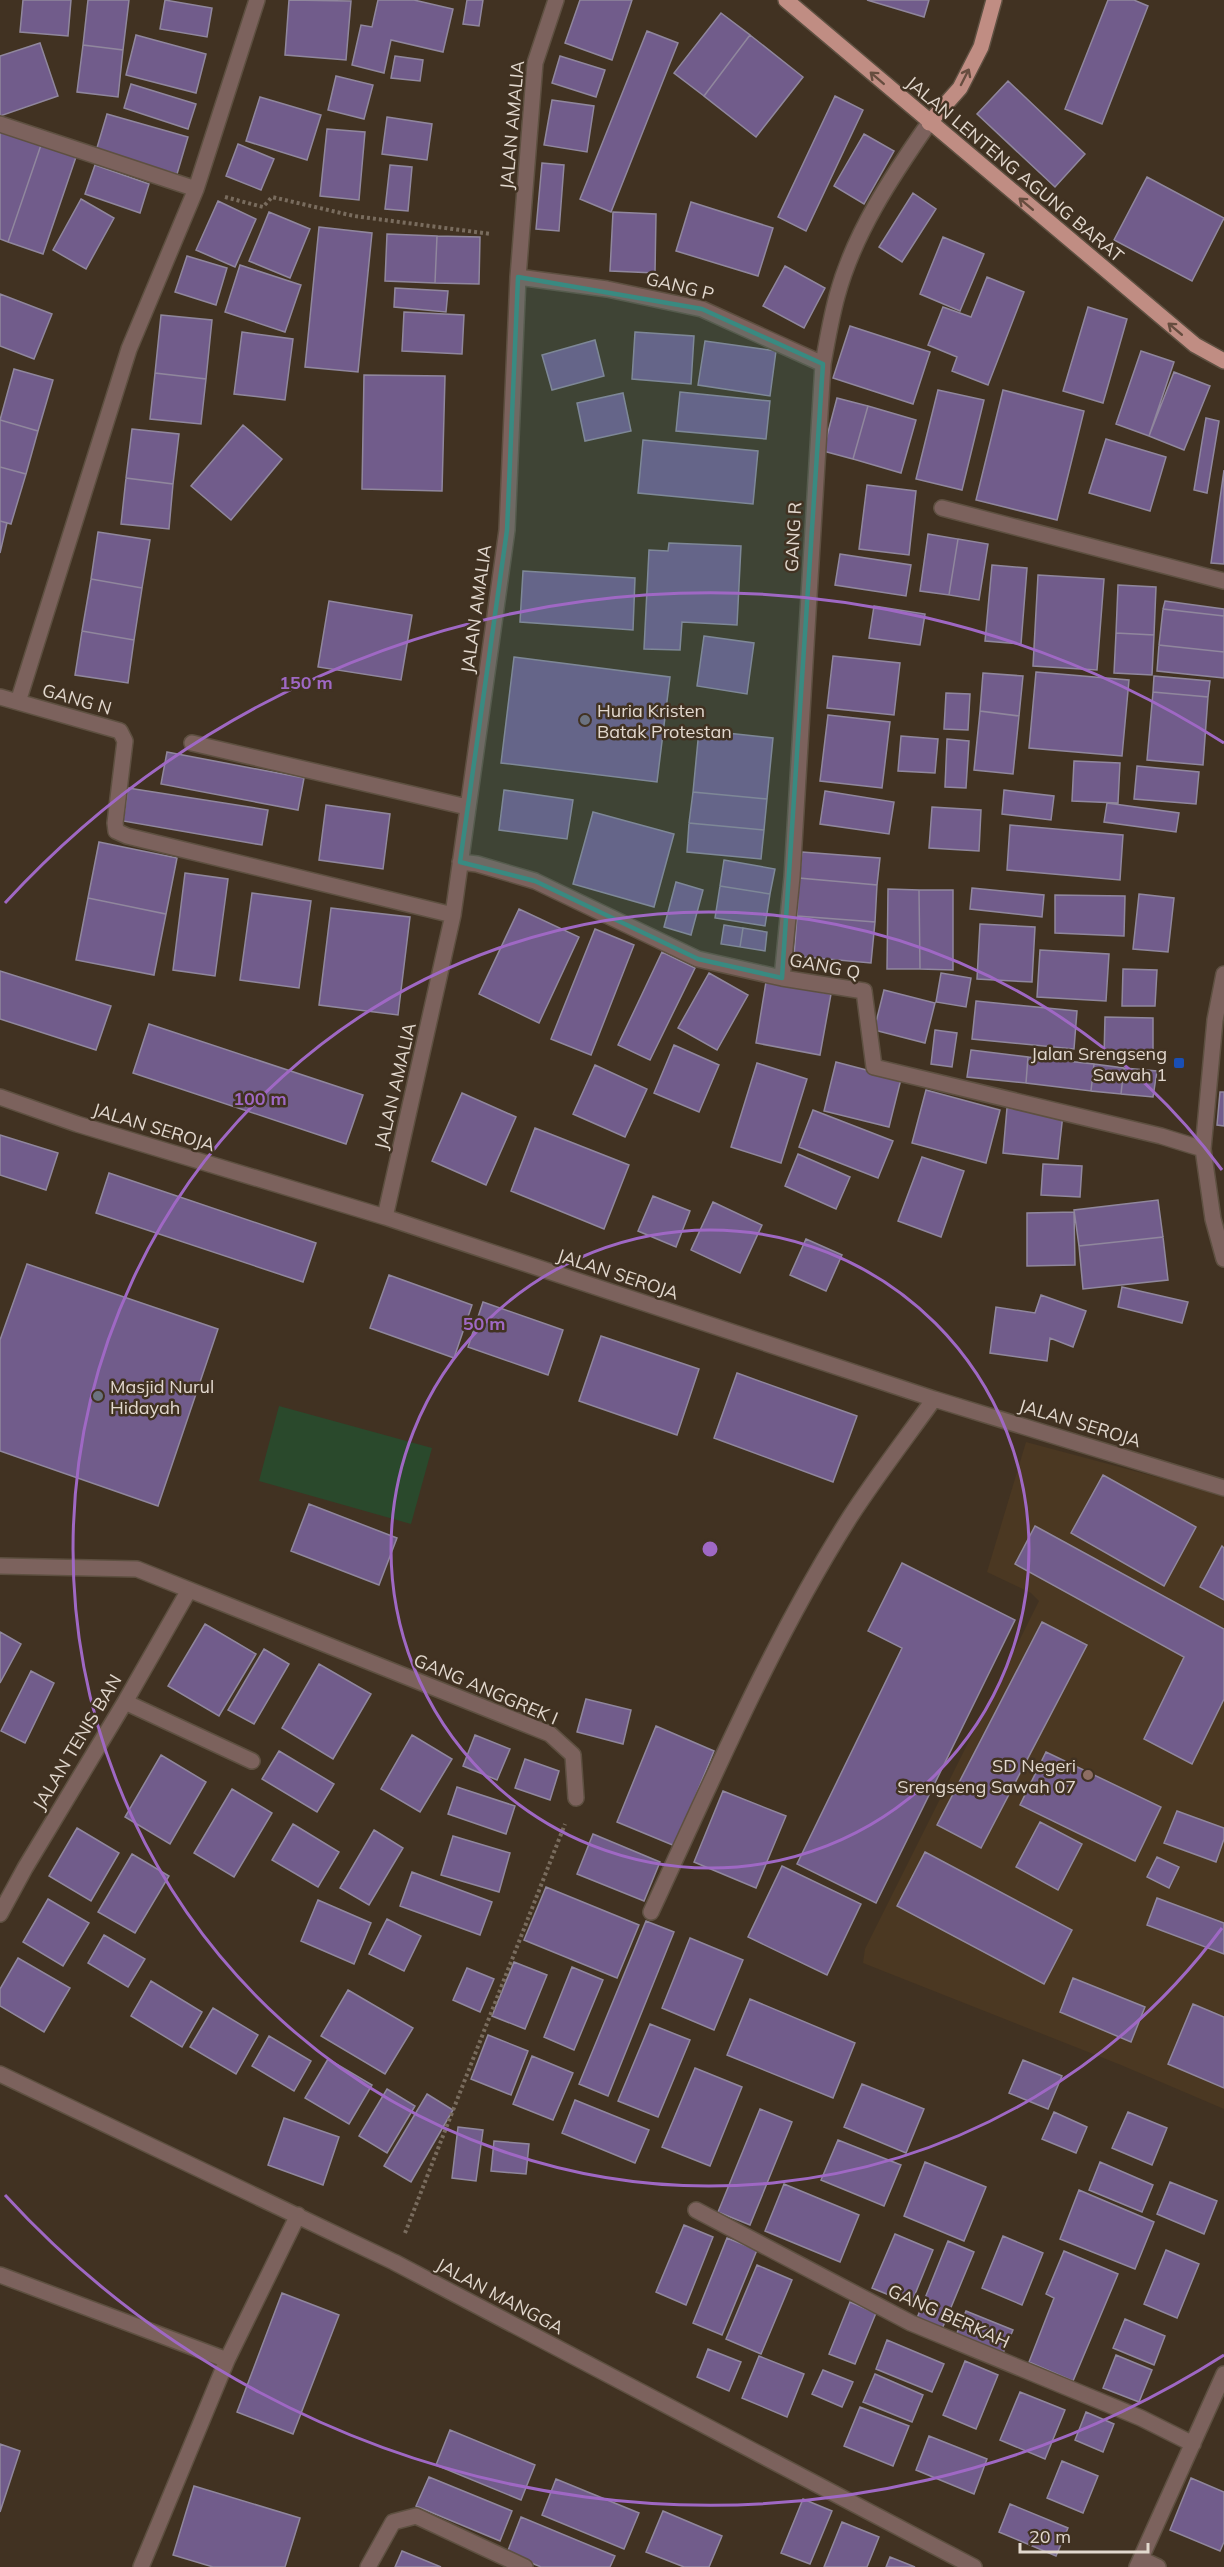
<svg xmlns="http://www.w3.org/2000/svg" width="1224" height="2567" viewBox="0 0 1224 2567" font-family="Mulish,sans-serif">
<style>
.built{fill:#4b3822}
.green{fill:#2a492c}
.building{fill:#715c8b;stroke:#90879d;stroke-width:1.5}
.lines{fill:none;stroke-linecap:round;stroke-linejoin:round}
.minor-casing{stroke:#5e5041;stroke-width:18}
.major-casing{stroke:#5e5041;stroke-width:18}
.path{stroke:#796c5e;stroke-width:4;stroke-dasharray:3 3;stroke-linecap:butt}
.minor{stroke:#7c625d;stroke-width:15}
.major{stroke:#c08d83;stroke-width:15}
.oneway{stroke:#674d3f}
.marked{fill:#398a81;fill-opacity:0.2;stroke:#398a81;stroke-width:4.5;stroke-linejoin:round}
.ring{fill:none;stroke:#9f68c4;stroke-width:3}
.worship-dot{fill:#6b7280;stroke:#413222;stroke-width:2}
.transit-dot{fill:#1a4fb4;stroke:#413222;stroke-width:2}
.education-dot{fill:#8d6e63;stroke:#413222;stroke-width:2}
.labels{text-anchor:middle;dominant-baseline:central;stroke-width:5;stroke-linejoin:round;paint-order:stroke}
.street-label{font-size:18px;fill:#e2d8ce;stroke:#413222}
.poi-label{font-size:18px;fill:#e2d8ce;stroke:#413222;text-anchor:start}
.centre{fill:#9f68c4;stroke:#413222;stroke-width:3}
.ring-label{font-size:18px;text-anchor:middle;font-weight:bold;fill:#9f68c4;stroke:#413222;stroke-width:5;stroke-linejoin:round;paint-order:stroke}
</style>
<rect width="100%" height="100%" fill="#413222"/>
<path class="built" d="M1026 1442 1224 1495V2109L1121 2065 863 1963 865 1949 1039 1601 1031 1593 987 1572Z"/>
<path class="green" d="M279 1406 432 1448 411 1524 259 1481Z"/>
<path class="building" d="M23 0H71L68 36 20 32Z
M88 0H129L123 50 83 45Z
M165 0 212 8 207 37 160 29Z
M289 0 351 1 346 60 285 55Z
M378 0H414L453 9 443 52 391 40 384 73 352 65 361 25 372 27Z
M467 0H483L479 26 463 24Z
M580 0H632L612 60 565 43Z
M867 0H929L924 17Z
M1108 0H1134L1148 6 1102 124 1065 109Z
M721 13 750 35 704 96 674 73Z
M647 31 678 43 611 212 580 199Z
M136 35 206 54 196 93 126 75Z
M750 35 803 77 756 137 704 96Z
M40 43 58 96 0 116V56Z
M83 45 123 50 118 97 77 92Z
M395 56 423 60 420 81 391 78Z
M560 56 605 70 596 97 552 83Z
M336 76 373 85 364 119 328 110Z
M1008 81 1085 154 1055 187 977 114Z
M131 84 196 104 188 129 124 108Z
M835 96 863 110 806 231 778 217Z
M260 97 321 115 307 160 246 141Z
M552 100 594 106 587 152 544 145Z
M107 114 188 137 177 174 96 151Z
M387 117 432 124 427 160 382 154Z
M327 129 365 132 359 200 320 196Z
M0 130 41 145 8 242 0 239Z
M864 134 894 151 864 204 834 186Z
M238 144 274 159 261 190 226 176Z
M41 145 76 157 43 254 8 242Z
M542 163 564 165 559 231 536 229Z
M95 165 149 184 140 213 85 194Z
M390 165 412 167 408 211 385 209Z
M1147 177 1224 218 1192 281 1114 240Z
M913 193 936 209 902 262 879 247Z
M81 199 114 218 86 269 53 250Z
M218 201 256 219 235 267 196 250Z
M691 202 773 228 758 276 676 251Z
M269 212 310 229 290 278 249 261Z
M613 212 656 214 655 273 610 271Z
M319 227 372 233 358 372 305 367Z
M387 234 437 236 435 283 385 281Z
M437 236 480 237 479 284 435 283Z
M943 237 984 254 960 311 920 294Z
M187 256 227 268 216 305 175 292Z
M240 265 301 285 285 332 225 312Z
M785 266 825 288 804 328 763 306Z
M987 277 1024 292 988 385 952 371 957 357 928 345 943 307 971 317Z
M395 288 448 291 446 312 394 307Z
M0 294 52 314 34 359 0 346Z
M1088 307 1127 319 1103 403 1063 391Z
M404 312 464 315 462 354 402 351Z
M161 315 212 320 206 379 155 373Z
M850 326 930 352 913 404 833 378Z
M242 332 293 339 285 400 234 394Z
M635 332 694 336 691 384 632 379Z
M595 340 604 376 552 390 542 355Z
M705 341 776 351 770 396 698 385Z
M1141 351 1174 362 1149 436 1116 424Z
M14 369 53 380 38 431 0 420Z
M1174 372 1210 386 1184 450 1149 436Z
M155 373 206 379 201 424 150 419Z
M364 375 445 376 442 491 362 489Z
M938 390 984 400 962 490 916 479Z
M1003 390 1084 411 1057 520 976 500Z
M680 392 770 401 766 439 676 431Z
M623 393 631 431 585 441 577 403Z
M837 398 868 406 853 459 823 451Z
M868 406 916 420 901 473 853 459Z
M1206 418 1219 421 1207 493 1194 490Z
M0 420 38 431 26 474 0 467Z
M243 425 282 459 231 520 191 486Z
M132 429 179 434 173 484 126 478Z
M1106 439 1166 457 1150 511 1089 493Z
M643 440 758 451 753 504 638 493Z
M0 467 26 474 11 524 0 521Z
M1224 470V564L1211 563Z
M126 478 173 484 169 529 121 524Z
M867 485 916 491 909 555 859 549Z
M0 521 7 523 0 553Z
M98 532 150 540 142 588 91 579Z
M928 534 958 539 949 595 920 591Z
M958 539 988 544 979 600 949 595Z
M669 543 741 546 737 625 682 622 680 650 644 649 649 550 668 551Z
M840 554 911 565 906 596 835 585Z
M992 565 1027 568 1021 644 985 641Z
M523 571 635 578 633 630 520 622Z
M1038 575 1104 579 1097 670 1033 666Z
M91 579 142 588 134 640 82 631Z
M1118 585 1156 587 1154 635 1116 633Z
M329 601 412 615 401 680 318 667Z
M1165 601 1224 609V616L1163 609Z
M874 606 925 614 920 645 869 638Z
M1163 609 1224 616V652L1159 645Z
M82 631 134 640 128 683 75 675Z
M1116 633 1154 635 1152 675 1114 673Z
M704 636 754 643 747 694 697 686Z
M1159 645 1224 652V678L1157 671Z
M833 656 900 663 894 715 827 708Z
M514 657 670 677 657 782 501 763Z
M1036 672 1129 680 1122 756 1029 748Z
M983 673 1023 676 1019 716 980 711Z
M1154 676 1210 681 1208 697 1153 692Z
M1153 692 1208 697 1203 765 1147 760Z
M946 693 970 694 968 730 944 729Z
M980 711 1019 716 1013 774 974 770Z
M828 715 890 722 882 788 820 781Z
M699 730 773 738 767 799 693 792Z
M901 736 938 739 935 773 898 771Z
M947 739 969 741 966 788 945 787Z
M167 752 304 778 298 810 161 784Z
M1074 761 1120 763 1118 803 1072 801Z
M1137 766 1199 772 1196 804 1134 799Z
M128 788 268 810 262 845 123 821Z
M504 790 573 800 567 839 499 830Z
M1004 790 1054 796 1051 820 1002 814Z
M825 791 894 802 889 834 820 824Z
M693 792 767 799 764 830 689 823Z
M1107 803 1179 813 1176 832 1104 822Z
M326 805 390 814 383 869 319 860Z
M932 807 981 810 979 851 929 848Z
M593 812 674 834 654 907 573 884Z
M689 823 764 830 761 859 687 852Z
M1010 825 1123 835 1120 880 1007 870Z
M99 842 177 858 166 914 88 898Z
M802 852 880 858 877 885 799 878Z
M724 860 775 869 770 894 720 886Z
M185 873 228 879 215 976 173 970Z
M799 878 877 885 875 922 797 916Z
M676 882 703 890 691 935 664 927Z
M720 886 770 894 765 926 715 918Z
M972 888 1044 895 1042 917 970 909Z
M888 889 919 890 920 969H887Z
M919 890H953V970L920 969Z
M252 893 311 901 299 988 240 980Z
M1139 894 1174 898 1168 952 1133 949Z
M1055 895 1125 896 1124 936 1055 933Z
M88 898 166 914 154 975 76 960Z
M331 908 410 917 398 1015 319 1005Z
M519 909 579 937 539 1023 479 994Z
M797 916 875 922 871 963 794 956Z
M980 924 1035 927 1032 982 977 979Z
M724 925 743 928 740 947 721 944Z
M743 928 767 932 765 951 740 947Z
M595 929 634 945 591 1055 551 1039Z
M1040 950 1109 954 1106 1001 1037 997Z
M662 952 695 968 650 1060 618 1045Z
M1123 969 1157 970 1155 1006H1122Z
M0 971 111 1006 96 1050 0 1019Z
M709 973 748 995 717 1050 678 1028Z
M941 973 971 978 966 1007 936 1002Z
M766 982 831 994 820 1055 756 1043Z
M884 990 935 1003 925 1043 874 1030Z
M976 1001 1077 1011 1074 1049 972 1039Z
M1105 1017 1153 1018V1057H1104Z
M149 1024 363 1095 346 1144 133 1073Z
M935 1030 957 1033 952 1067 931 1064Z
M674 1045 719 1065 699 1112 654 1093Z
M971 1050 1028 1057 1026 1083 967 1077Z
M1028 1057 1094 1064 1091 1091 1026 1083Z
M836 1062 901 1079 889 1127 824 1111Z
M757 1063 807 1079 781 1163 731 1147Z
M1094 1064 1124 1068 1121 1094 1091 1091Z
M595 1065 647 1089 625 1137 573 1114Z
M1124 1068 1157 1071 1153 1097 1121 1094Z
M926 1090 1000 1110 986 1163 912 1143Z
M1220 1092H1224V1126L1217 1125Z
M462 1093 516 1117 486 1185 432 1161Z
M1007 1108 1063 1114 1058 1159 1003 1153Z
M813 1110 893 1141 878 1178 799 1147Z
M535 1128 629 1165 604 1229 511 1191Z
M0 1135 58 1153 46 1190 0 1175Z
M798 1154 850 1177 836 1209 785 1186Z
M922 1157 964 1171 941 1237 898 1221Z
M1043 1164 1082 1166 1080 1197 1041 1195Z
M109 1173 316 1243 303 1282 96 1213Z
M653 1196 690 1211 676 1247 638 1231Z
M1158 1200 1163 1237 1079 1246 1074 1210Z
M713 1202 762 1225 740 1273 691 1250Z
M1074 1212 1075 1265 1027 1266V1213Z
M1163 1237 1168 1280 1083 1289 1079 1246Z
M806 1239 842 1255 826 1291 790 1275Z
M27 1264 218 1329 158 1506 0 1451V1340Z
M389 1275 472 1305 454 1358 370 1328Z
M1122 1287 1188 1302 1182 1323 1118 1307Z
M1041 1295 1086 1311 1073 1347 1050 1338 1047 1361 990 1353 996 1307 1035 1313Z
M483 1302 563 1330 548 1375 468 1347Z
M601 1336 699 1369 677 1435 579 1401Z
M737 1373 857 1416 833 1482 714 1438Z
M1103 1475 1196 1527 1164 1586 1071 1533Z
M309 1504 397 1538 379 1585 291 1551Z
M1035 1526 1224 1629V1699L1192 1764 1144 1739 1184 1657 1015 1564Z
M1222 1546 1224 1548V1600L1200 1587Z
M902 1563 1015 1620 876 1903 797 1864 902 1648 868 1631Z
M1042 1622 1087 1645 981 1848 937 1825Z
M205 1624 256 1654 219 1716 168 1686Z
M0 1632 21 1644 0 1683Z
M264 1649 289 1664 254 1724 228 1710Z
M319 1664 371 1694 333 1759 282 1728Z
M31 1671 54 1683 25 1743 1 1731Z
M586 1699 631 1710 623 1744 577 1732Z
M656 1726 714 1751 675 1846 617 1822Z
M412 1735 452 1759 420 1812 381 1789Z
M475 1735 510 1749 497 1780 463 1766Z
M279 1751 334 1784 317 1812 262 1779Z
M1046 1752 1161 1807 1135 1861 1020 1805Z
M161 1755 206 1782 170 1844 125 1817Z
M525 1759 559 1771 550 1800 515 1788Z
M457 1787 515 1806 506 1834 448 1814Z
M232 1789 272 1813 234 1877 194 1853Z
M723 1791 786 1816 756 1888 694 1862Z
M1177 1811 1224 1828V1839L1216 1862 1164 1843Z
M1040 1822 1082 1844 1058 1890 1016 1867Z
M293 1824 339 1852 318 1887 272 1860Z
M77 1828 119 1853 91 1901 49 1876Z
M374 1830 403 1848 369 1905 340 1888Z
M593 1834 660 1862 644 1901 577 1874Z
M453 1836 510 1853 499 1892 441 1875Z
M925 1852 1072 1930 1044 1984 897 1906Z
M132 1854 169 1876 135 1933 98 1912Z
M1157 1857 1179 1867 1169 1888 1147 1877Z
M782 1866 861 1904 827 1975 748 1937Z
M412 1872 492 1902 480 1935 400 1906Z
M546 1887 639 1925 617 1978 524 1940Z
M1157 1898 1224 1923V1954L1147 1925Z
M48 1899 89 1923 63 1966 23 1942Z
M318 1900 371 1923 354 1964 301 1941Z
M387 1919 421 1936 404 1971 369 1954Z
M646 1921 674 1932 608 2096 579 2084Z
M104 1935 145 1959 128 1987 88 1963Z
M690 1938 743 1960 714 2030 662 2008Z
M18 1958 70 1988 44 2032 0 2006V1989Z
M514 1962 547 1975 525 2029 492 2016Z
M572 1967 603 1980 574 2050 544 2037Z
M467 1968 494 1979 480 2012 453 2000Z
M1073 1978 1145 2007 1131 2042 1060 2012Z
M151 1981 202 2012 182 2047 131 2016Z
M348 1990 413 2028 385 2074 321 2036Z
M750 1999 855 2043 833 2098 727 2055Z
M1193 2004 1224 2017V2088L1168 2064Z
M213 2008 258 2035 236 2074 190 2047Z
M650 2024 690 2040 658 2117 618 2101Z
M488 2035 528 2051 511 2095 471 2079Z
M269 2036 311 2061 294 2091 252 2066Z
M532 2056 573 2073 553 2120 513 2104Z
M328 2059 372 2085 349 2124 305 2098Z
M1023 2060 1062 2076 1048 2109 1009 2093Z
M695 2068 742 2087 710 2166 662 2147Z
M862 2084 924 2109 906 2153 844 2127Z
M387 2089 415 2106 387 2153 359 2136Z
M427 2094 453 2110 411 2182 384 2166Z
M575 2100 649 2130 635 2163 562 2133Z
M760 2109 792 2122 750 2225 718 2212Z
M1054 2112 1087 2127 1076 2153 1042 2139Z
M1128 2112 1167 2128 1152 2165 1112 2148Z
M284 2118 339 2137 323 2185 268 2165Z
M458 2127 483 2130 476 2181 452 2178Z
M838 2140 901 2165 884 2206 821 2180Z
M494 2141 529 2144 526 2174 491 2171Z
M925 2162 986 2187 964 2241 904 2216Z
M1100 2162 1153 2185 1142 2212 1089 2190Z
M1170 2182 1217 2201 1204 2234 1157 2214Z
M784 2184 859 2215 840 2262 765 2231Z
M1079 2190 1154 2222 1135 2269 1060 2239Z
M684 2225 713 2237 686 2305 656 2292Z
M895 2234 933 2250 911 2304 872 2288Z
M1003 2236 1043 2253 1022 2305 982 2288Z
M727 2238 757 2250 722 2335 693 2323Z
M948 2241 974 2252 942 2329 917 2318Z
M1166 2250 1199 2264 1177 2318 1144 2304Z
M1064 2251 1118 2274 1073 2381 1029 2362 1054 2298 1046 2294Z
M757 2265 792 2280 761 2354 726 2339Z
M282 2293 339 2315 293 2434 237 2412Z
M850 2302 876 2313 855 2364 829 2354Z
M966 2311 1013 2330 1001 2358 954 2340Z
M1125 2319 1165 2336 1154 2365 1113 2348Z
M887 2340 944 2364 932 2392 876 2369Z
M708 2349 741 2362 729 2391 697 2377Z
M1116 2355 1152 2370 1139 2402 1103 2388Z
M759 2356 804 2374 787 2417 742 2398Z
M965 2361 998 2375 976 2429 943 2415Z
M823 2370 853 2382 842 2407 812 2394Z
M875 2374 923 2395 912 2422 863 2402Z
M1020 2392 1065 2410 1045 2459 1000 2440Z
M860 2407 909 2426 893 2466 844 2446Z
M1086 2412 1114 2424 1103 2452 1075 2440Z
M450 2430 535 2465 521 2500 436 2465Z
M929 2436 987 2459 974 2494 916 2470Z
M0 2444 20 2451 0 2512Z
M1062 2461 1098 2476 1083 2513 1047 2498Z
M429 2477 512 2511 500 2541 416 2506Z
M1191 2478 1224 2492V2542L1220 2551 1170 2530Z
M556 2479 639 2513 624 2549 542 2515Z
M194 2486 300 2518 285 2567H213L173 2555Z
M803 2499 832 2511 810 2564 781 2553Z
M1010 2504 1068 2528 1056 2556 999 2532Z
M663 2511 722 2536 709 2567H684L646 2552Z
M521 2517 615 2556 610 2567H541L507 2553Z
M842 2522 879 2537 867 2567H824Z
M402 2551 441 2567H395Z
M890 2557 915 2567H886Z"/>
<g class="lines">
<g class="minor-casing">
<path id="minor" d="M0 124 196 189
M518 277 607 289 702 309 823 364
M942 508 1224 581
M0 697 120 731 125 741 115 823 116 831 127 836 453 915
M18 702 129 349 196 189 257 0
M192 743 467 807
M460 862 477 864 535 881 698 959 782 978 864 991 874 1067 1161 1136 1203 1149
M1224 974 1215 1020 1203 1149 1213 1219 1224 1259
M782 978 792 877 823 364C827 341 831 318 837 296 854 233 892 176 929 123
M0 1097 77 1124 385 1217 934 1399 1224 1488
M385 1217 453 915 507 530 518 277 535 63 556 0
M0 1566 137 1569 550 1734 573 1755 576 1798
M125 1702 252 1761
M651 1912C713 1779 771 1642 850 1517 876 1477 906 1438 934 1399
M0 1914 25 1868 125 1702 189 1590
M0 2074 394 2262 974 2567
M696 2210 911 2323 1141 2418 1193 2444
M0 2275 227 2360
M1141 2559 1158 2567
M141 2567 227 2360 298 2215
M368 2567 393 2522 416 2516 525 2567
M1137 2567 1224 2374"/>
</g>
<g class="major-casing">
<path id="major" d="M786 0 1195 345 1224 361
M929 123 960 88 981 47 994 0"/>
</g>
<path class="path" d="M225 197 263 207 272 197 354 216 491 234
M405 2233 565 1824"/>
<use href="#minor" class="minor"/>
<use href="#major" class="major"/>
</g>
<defs><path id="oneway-shaft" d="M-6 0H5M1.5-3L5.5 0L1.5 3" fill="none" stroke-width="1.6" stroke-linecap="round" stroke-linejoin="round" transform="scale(1.5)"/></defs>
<g class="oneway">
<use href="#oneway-shaft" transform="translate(965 77) rotate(-63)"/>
<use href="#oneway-shaft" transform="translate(877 78) rotate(-139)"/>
<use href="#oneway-shaft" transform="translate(1026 204) rotate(-140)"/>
<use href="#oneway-shaft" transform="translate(1175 329) rotate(-140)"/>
</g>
<path class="marked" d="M518 277 702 309 823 364 782 978 698 959 535 881 460 862 507 530Z"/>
<g class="ring">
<circle cx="710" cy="1549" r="319"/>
<path d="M1222 1928A637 637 0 1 1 1222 1170"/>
<path d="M1224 2355A956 956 0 0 1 5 2195M5 903A956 956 0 0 1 1224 743"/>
</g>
<g class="worship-dot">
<circle cx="585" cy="720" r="6"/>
<circle cx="98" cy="1396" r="6"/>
</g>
<rect class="transit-dot" x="1173" y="1057" width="12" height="12" rx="3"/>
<circle class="education-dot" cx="1088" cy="1775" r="6"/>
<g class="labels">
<g class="street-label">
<text transform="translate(512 125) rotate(-85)">JALAN AMALIA</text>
<text transform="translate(1015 169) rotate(40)">JALAN LENTENG AGUNG BARAT</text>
<text transform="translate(680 286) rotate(14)">GANG P</text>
<text transform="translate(793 537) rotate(-87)">GANG R</text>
<text transform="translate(476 609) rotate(-82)">JALAN AMALIA</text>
<text transform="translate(77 699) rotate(16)">GANG N</text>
<text transform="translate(825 966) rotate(11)">GANG Q</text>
<text transform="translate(395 1086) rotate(-77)">JALAN AMALIA</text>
<text transform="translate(154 1127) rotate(17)">JALAN SEROJA</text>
<text transform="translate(618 1274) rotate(18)">JALAN SEROJA</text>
<text transform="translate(1080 1423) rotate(17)">JALAN SEROJA</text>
<text transform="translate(486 1689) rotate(23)">GANG ANGGREK I</text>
<text transform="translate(77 1742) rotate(-59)">JALAN TENIS BAN</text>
<text transform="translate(500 2296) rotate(28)">JALAN MANGGA</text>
<text transform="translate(949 2316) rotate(24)">GANG BERKAH</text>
</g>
<g class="poi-label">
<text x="597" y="710">Huria Kristen<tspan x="597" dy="21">Batak Protestan</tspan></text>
<text x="1167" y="1053" text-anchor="end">Jalan Srengseng<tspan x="1167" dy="21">Sawah 1</tspan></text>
<text x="110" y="1386">Masjid Nurul<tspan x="110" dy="21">Hidayah</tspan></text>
<text x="1076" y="1765" text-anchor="end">SD Negeri<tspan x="1076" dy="21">Srengseng Sawah 07</tspan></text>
</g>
</g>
<circle cx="710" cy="1549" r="9" class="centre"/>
<g class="ring-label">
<text x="306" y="689">150 m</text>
<text x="260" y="1105">100 m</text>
<text x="484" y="1330">50 m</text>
</g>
<path d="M1020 2543v9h128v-9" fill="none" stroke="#e2d8ce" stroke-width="3"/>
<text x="1029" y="2543" font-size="18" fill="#e2d8ce" stroke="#413222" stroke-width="4.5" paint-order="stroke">20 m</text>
</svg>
